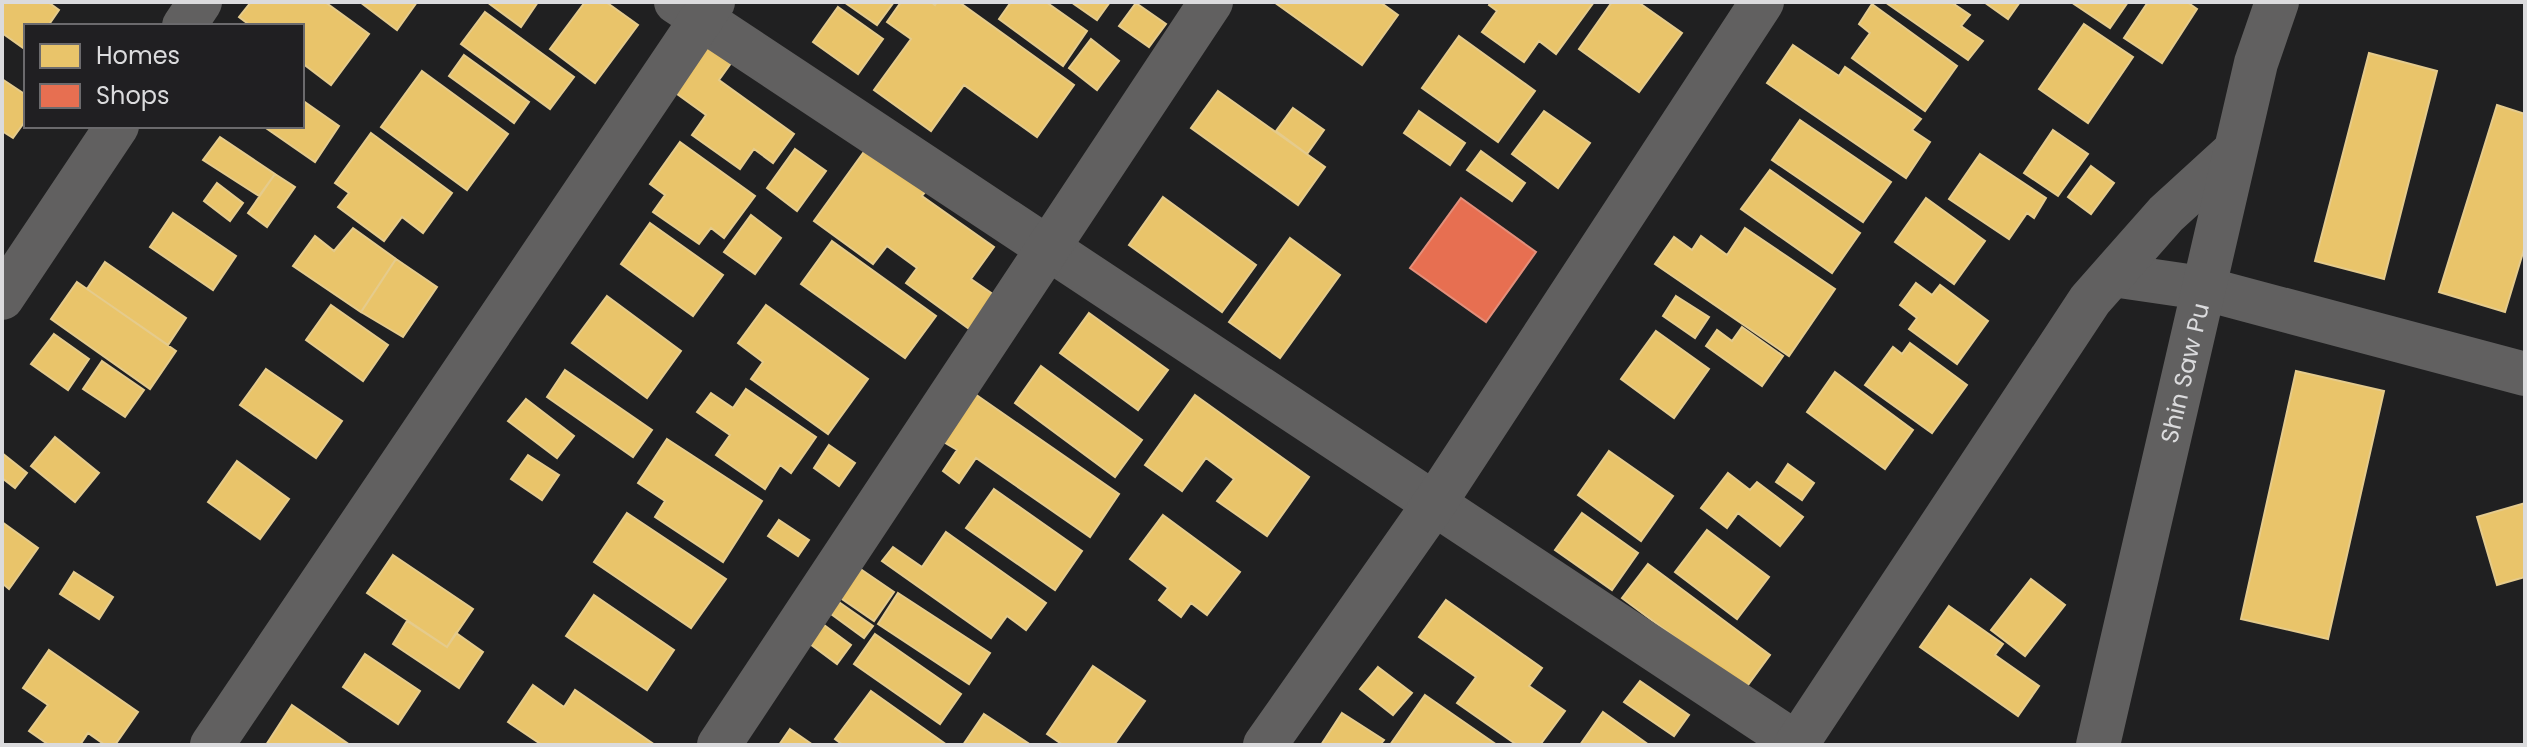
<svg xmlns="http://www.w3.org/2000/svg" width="2527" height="747" viewBox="0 0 2527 747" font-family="Poppins,sans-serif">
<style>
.homes{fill:#e9c46a;stroke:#e5cb8c;stroke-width:2}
.shops{fill:#e76f51;stroke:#e38f7b;stroke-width:2}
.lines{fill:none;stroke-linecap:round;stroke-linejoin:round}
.minor{stroke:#616060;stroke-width:44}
.labels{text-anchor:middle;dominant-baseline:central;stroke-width:8;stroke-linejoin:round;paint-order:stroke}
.street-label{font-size:24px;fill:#dbdbdd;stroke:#201f22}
</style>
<rect width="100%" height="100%" fill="#202021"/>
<path class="homes" d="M2 2H48L59 10 48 26H26V50L2 33Z
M251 2H325L369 34 331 85 302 63V26H251L239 17Z
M360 2H417L397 30Z
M487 2H538L521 27Z
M585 2H606L638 25 595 83 550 49Z
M844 2H894L877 25Z
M901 2H931L935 5 937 2H959L1074 85 1037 137 964 85 931 131 874 90 911 39 887 22Z
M1011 2H1046L1087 31 1063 66 999 19Z
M1071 2H1110L1097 20Z
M1274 2H1380L1398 15 1362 65Z
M1491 2H1594L1556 54 1539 41 1524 62 1482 32 1497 11 1489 5Z
M1612 2H1638L1682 33 1639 92 1579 49Z
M1885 2H1951L1970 15 1961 26 1983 41 1968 60Z
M1984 2H2020L2008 19Z
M2071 2H2128L2110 28Z
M2148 2H2187L2197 9 2162 63 2124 38Z
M1136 3 1166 24 1149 47 1119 26Z
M1872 4 1957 66 1925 111 1852 58 1870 33 1859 24Z
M838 7 883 39 858 74 813 42Z
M485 12 574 77 550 109 461 44Z
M2084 24 2133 57 2088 123 2039 89Z
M1459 36 1535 91 1498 142 1422 88Z
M1091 39 1119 61 1097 90 1069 68Z
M710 42 734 59 719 80 794 134 773 163 754 149 740 169 692 135 706 115 673 91Z
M1793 45 1839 76 1845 67 1921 119 1912 130 1930 142 1906 178 1767 83Z
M2369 53 2437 71 2384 279 2315 261Z
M464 55 529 102 514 123 449 76Z
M422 71 508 134 467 190 381 127Z
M2 79 26 95V120L13 138 2 131Z
M1218 91 1325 167 1298 205 1191 128Z
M302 100 339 126 315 162 263 126H302Z
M2497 105 2525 114V246L2505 312 2439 292Z
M1293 108 1324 130 1307 154 1276 131Z
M1419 111 1465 143 1450 165 1404 133Z
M1544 111 1590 143 1558 188 1512 154Z
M1800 120 1891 182 1863 222 1772 160Z
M2053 130 2088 154 2058 196 2024 173Z
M371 133 452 193 423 233 402 217 384 241 338 207 349 193 335 183Z
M220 137 275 174 259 196 203 160Z
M680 142 755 196 724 238 711 228 699 244 653 212 665 195 650 184Z
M795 149 826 171 797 211 767 188Z
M866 149 926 191 922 196 994 247 971 279 997 297 972 331 906 283 917 268 887 246 873 264 814 221Z
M1481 151 1525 183 1512 201 1467 170Z
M1980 154 2046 198 2034 218 2027 213 2009 239 1949 199Z
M2091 166 2114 183 2091 214 2068 197Z
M1770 170 1860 233 1832 273 1741 209Z
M275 174 295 187 267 227 248 213Z
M217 183 243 203 230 221 204 201Z
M1163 197 1256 265 1222 312 1129 245Z
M1926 198 1985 241 1954 284 1895 242Z
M173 213 236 256 213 290 150 247Z
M751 215 781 238 755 274 724 252Z
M650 223 723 275 693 316 621 264Z
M353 228 396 259 361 312 293 266 315 236 334 251Z
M1745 228 1835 289 1789 356 1655 264 1674 237 1692 250 1701 236 1727 255Z
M1290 238 1340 275 1280 358 1229 322Z
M832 241 936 316 905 358 801 284Z
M396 259 437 287 403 337 361 312Z
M105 262 186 318 168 345 87 289Z
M77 282 176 351 150 389 51 319Z
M1916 283 1932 295 1940 285 1988 321 1957 364 1909 329 1917 318 1900 305Z
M607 296 681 351 647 398 572 343Z
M1676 296 1709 317 1695 338 1663 316Z
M331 305 388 345 363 381 306 340Z
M766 305 868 379 828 434 751 379 763 362 738 343Z
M1089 313 1168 370 1138 410 1060 353Z
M1742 327 1783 356 1762 386 1706 346 1717 330 1732 341Z
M1656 331 1709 369 1674 418 1621 379Z
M54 334 89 359 68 390 31 364Z
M1910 343 1967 385 1932 433 1865 385 1893 347 1902 354Z
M102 361 144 390 125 417 83 389Z
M1041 366 1142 440 1115 477 1015 403Z
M266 369 342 421 316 458 240 405Z
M565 370 652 430 633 457 547 397Z
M2296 371 2384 391 2328 639 2241 619Z
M1835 372 1913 430 1885 469 1807 412Z
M746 389 816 437 791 473 780 465 765 489 716 455 730 435 697 412 711 393 733 408Z
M975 394 1119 494 1090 537 976 458 959 483 943 471 957 450 942 441Z
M1195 395 1309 477 1267 536 1217 501 1234 479 1206 458 1182 491 1145 465Z
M526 399 574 436 557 458 508 421Z
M55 437 99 473 75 502 31 466Z
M667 439 762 501 723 562 655 517 665 501 638 483Z
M829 445 855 463 839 486 814 468Z
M1609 451 1673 496 1641 541 1578 495Z
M2 453 27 473 15 488 2 478Z
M528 455 559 475 542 500 511 479Z
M237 461 289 499 260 539 208 502Z
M1788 464 1814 483 1802 500 1776 482Z
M1728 473 1750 490 1757 482 1803 517 1780 546 1738 513 1727 528 1701 508Z
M994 489 1082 551 1055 590 966 528Z
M2525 503V577L2497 585 2477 517Z
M627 513 726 579 691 628 594 562Z
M1582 513 1638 553 1612 590 1555 550Z
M1163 515 1240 572 1207 615 1191 603 1181 617 1159 600 1168 588 1130 559Z
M779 520 809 540 798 556 768 536Z
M2 522 38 548 9 589 2 583Z
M1707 530 1769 577 1737 619 1675 572Z
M946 532 1046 603 1026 630 1007 616 991 638 882 561 893 547 922 567Z
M393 555 473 609 447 647 367 593Z
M1648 564 1770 655 1745 689 1622 598Z
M859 568 894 592 874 621 839 597Z
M74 572 113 597 99 619 60 594Z
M2031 579 2065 605 2025 656 1991 630Z
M898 593 990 653 969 684 878 624Z
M594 595 674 650 647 690 566 636Z
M836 600 873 626 864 638 827 611Z
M1446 600 1542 668 1529 686 1565 711 1540 745H1517L1457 703 1476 677 1419 637Z
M1949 606 2003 644 1995 655 2039 686 2018 716 1920 647Z
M816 619 851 645 837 664 802 638Z
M407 621 447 647 456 633 483 652 459 688 393 644Z
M875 634 961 694 940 724 854 664Z
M49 650 138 712 115 745H105L88 733 80 745H49L29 731 48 705 23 688Z
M365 654 420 691 398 724 343 687Z
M1093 666 1145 701 1114 745H1063L1047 734Z
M1378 667 1412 693 1393 715 1360 689Z
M1640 681 1689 715 1674 736 1624 702Z
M533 685 564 707 575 690 655 745H542L508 722Z
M871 691 947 745H843L835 739Z
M1425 695 1497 745H1390Z
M292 705 350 745H266Z
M1603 712 1649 745H1580Z
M1342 713 1384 740 1380 745H1321Z
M984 714 1031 745H963Z
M790 729 813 745H779Z"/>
<path class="shops" d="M1461 198 1536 252 1486 322 1410 268Z"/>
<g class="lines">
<g class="minor">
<path d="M676 2 1799 745"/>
<path d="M184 26 200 2"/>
<path d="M2113 275 2202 288 2525 374"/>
<path d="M2 298 117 126"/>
<path d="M212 745 713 2"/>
<path d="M719 745 1211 2"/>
<path d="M1265 745 1434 504 1762 2"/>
<path d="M1796 745 2090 300 2166 214 2235 151"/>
<path id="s1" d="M2098 745 2256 63 2277 2"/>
</g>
</g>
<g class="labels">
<g class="street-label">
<text stroke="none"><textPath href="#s1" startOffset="382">Shin Saw Pu</textPath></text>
</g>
</g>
<rect width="2527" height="747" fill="none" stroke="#dbdbdd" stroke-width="8"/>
<rect x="24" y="24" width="280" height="104" fill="#201f22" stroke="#6b6a6d" stroke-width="2"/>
<rect x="40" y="44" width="40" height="24" fill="#e9c46a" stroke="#6b6a6d" stroke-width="2"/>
<text x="96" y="64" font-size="24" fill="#dbdbdd">Homes</text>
<rect x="40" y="84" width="40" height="24" fill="#e76f51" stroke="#6b6a6d" stroke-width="2"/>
<text x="96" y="104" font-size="24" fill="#dbdbdd">Shops</text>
</svg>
